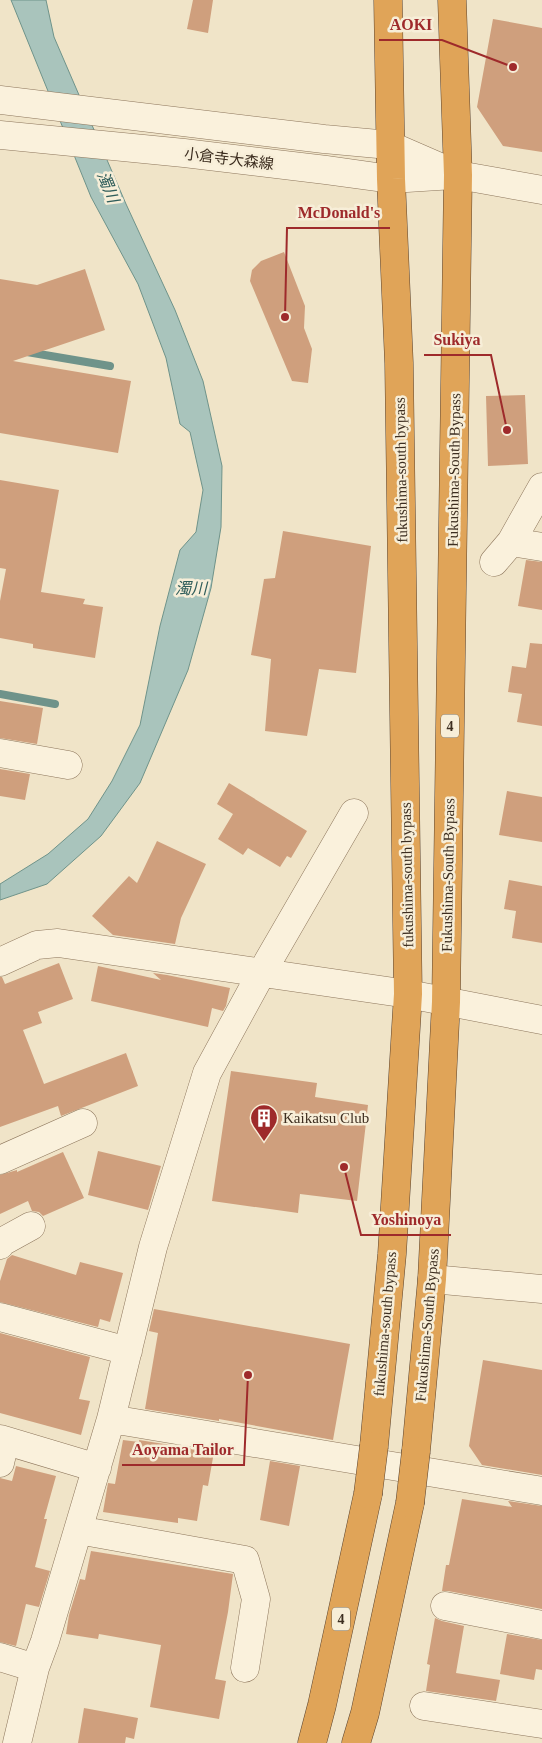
<svg xmlns="http://www.w3.org/2000/svg" width="542" height="1743" viewBox="0 0 542 1743" font-family="'Times New Roman','Noto Sans JP',serif">
<style>
.water{fill:#a9c4bc;stroke:#6f938a}
.lines{fill:none;stroke-linecap:round;stroke-linejoin:round}
.stream{stroke:#6f938a;stroke-width:8}
.building{fill:#cf9f7d}
.minor-casing{stroke:#8d765c;stroke-width:29}
.highway-casing{stroke:#5b4430;stroke-width:29}
.minor{stroke:#faf1dc;stroke-width:28}
.highway{stroke:#e0a458;stroke-width:28}
.highway-bridge-casing{stroke:#5b4430;stroke-width:29;stroke-linecap:butt}
.highway-bridge{stroke:#e0a458;stroke-width:28}
.labels{text-anchor:middle;dominant-baseline:central;stroke-width:5;stroke-linejoin:round;paint-order:stroke}
.shield{fill:#f7eed8;stroke:#756857;stroke-width:1}
.shield-label{font-size:14px;font-weight:bold;fill:#3d2e20}
.street-label{font-size:15px;fill:#3d2e20;stroke:#f7eed8}
.poi-label{font-size:15px;fill:#3d2e20;stroke:#f7eed8;text-anchor:start}
.water-label{font-size:16px;font-style:italic;fill:#2f5d5a;stroke:#f7eed8}
.leader{fill:none;stroke:#9e2a2b;stroke-width:2}
.callout-dot{fill:#9e2a2b;stroke:#f7eed8;stroke-width:2}
.callout-label{font-size:16px;text-anchor:middle;font-weight:bold;fill:#9e2a2b;stroke:#f7eed8;stroke-width:5;stroke-linejoin:round;paint-order:stroke}
</style>
<rect width="100%" height="100%" fill="#f0e4c8"/>
<path class="water" d="M11 0H46L54 37 126 204 175 310 203 381 222 466 221 527 211 588 188 670 140 783 101 836 47 884 0 900V884L48 854 88 819 112 781 140 725 160 626 180 550 196 532 203 490 190 432 180 424 166 358 138 284 91 197Z"/>
<g class="lines">
<path class="stream" d="M27 352 110 366
M0 694 55 704"/>
</g>
<path class="building" d="M193 0H213L208 33 187 29Z
M493 19 542 28V152L503 146 477 107Z
M284 252 305 306 304 328 312 349 308 383 292 381 250 281 252 270 261 261Z
M85 269 105 330 13 361 131 381 118 453 0 433V279L37 285Z
M525 395 528 464 488 466 486 396Z
M0 480 59 490 41 592 85 599 83 604 103 607 95 658 33 648V644L0 638V601L6 569 0 568Z
M283 531 371 546 356 673 319 669 307 736 265 731 271 659 251 655 264 579 275 578Z
M526 560 542 562V610L518 606Z
M530 643 542 644V726L517 722 522 694 508 692 512 666 526 668Z
M0 701 43 708 37 744 0 738Z
M0 769 30 774 25 800 0 796Z
M229 783 307 831 291 858 287 856 280 867 248 848 243 855 218 839 233 814 217 804Z
M507 791 542 797V842L499 835Z
M157 841 206 864 181 918 175 944 113 935 92 916 129 876 137 883Z
M509 880 542 886V943L512 938 516 911 504 909Z
M59 963 73 999 38 1012 42 1023 23 1030 44 1084 126 1053 138 1086 61 1116 58 1106 0 1127V977H2L5 984Z
M98 966 161 980 153 973 167 975 230 988 226 1006 223 1011 212 1008 208 1027 91 1001Z
M231 1071 317 1083 315 1097 368 1105 357 1201 300 1194 298 1213 212 1201Z
M98 1151 161 1166 148 1210 88 1195Z
M63 1152 84 1198 43 1216 39 1212 32 1211 28 1201 0 1214V1175L17 1170V1172Z
M12 1255 76 1275 80 1262 123 1273 110 1322 100 1319 98 1327 0 1302V1281L7 1259Z
M154 1309 350 1344 333 1440 219 1419V1421L145 1409 158 1333 149 1331Z
M0 1333 90 1357 79 1399 90 1401 81 1435 0 1413Z
M483 1360 542 1370V1475L482 1465 469 1446Z
M123 1440 139 1442V1440L214 1452 208 1486 203 1485 197 1521 178 1518V1523L103 1512 108 1483 115 1484Z
M270 1461 300 1466 289 1526 260 1520Z
M16 1466 56 1476 44 1519H47L35 1567 50 1571 39 1607 26 1604 16 1646 0 1642V1478L12 1481Z
M462 1499 512 1507 508 1501 542 1506V1609L448 1591H442L446 1565H449Z
M91 1551 233 1574 228 1612 215 1679 226 1681 219 1719 150 1707 161 1645 99 1634 98 1639 66 1634 69 1615 80 1579 85 1580Z
M435 1618 442 1621 464 1626 456 1673 500 1680 496 1701 426 1691 430 1665 427 1664Z
M507 1634 542 1640V1670L536 1669 534 1680 500 1674Z
M84 1708 138 1718 134 1739 126 1737 125 1743H78Z"/>
<g class="lines">
<g class="minor-casing">
<path id="minor" d="M0 100 324 139 389 145 458 175 542 190
M0 135 184 153 326 170 391 179 454 175
M511 542 542 547
M494 562 511 542 542 487
M0 753 68 765
M0 962 37 945 58 943 408 994 542 1020
M0 1160 83 1123
M0 1245 2 1242 31 1226
M432 1279 542 1289
M0 1317 128 1351
M111 1419 542 1491
M0 1439 97 1468
M0 1463 5 1441
M78 1530 245 1560 256 1599 245 1668
M445 1606 542 1625
M0 1657 35 1668
M424 1706 542 1724
M17 1743 35 1668 45 1641 111 1419 153 1247 207 1073 262 972 354 813"/>
</g>
<g class="highway-casing">
<path id="highway" d="M374 1446 392 1254 408 994 399 363 391 179 388 0
M416 1451 432 1279 446 1002 458 175 452 0
M312 1743 322 1705 368 1494
M356 1743 365 1713 410 1503"/>
</g>
<use href="#minor" class="minor"/>
<use href="#highway" class="highway"/>
<g class="highway-bridge-casing">
<path id="highway-bridge" d="M368 1494 374 1446
M410 1503 416 1451"/>
</g>
<use href="#highway-bridge" class="highway-bridge"/>
</g>
<defs>
<g id="building-pin" transform="scale(1.4375)"><path d="M0 17L-7.5 6A9.5 9.5 0 1 1 7.5 6Z" fill="#9e2a2b" stroke="#f7eed8"/><path d="M-4-6H4V6H1V3H-1V6H-4ZM-2.5-4.3h1.7v1.8h-1.7ZM.8-4.3h1.7v1.8H.8ZM-2.5-1h1.7V.8h-1.7ZM.8-1h1.7V.8H.8Z" fill="#fff"/></g>
</defs>
<g fill-rule="evenodd">
<use href="#building-pin" x="264" y="1118"/>
</g>
<g class="labels">
<g class="shield">
<rect x="441" y="714.5" width="18" height="23" rx="4"/>
<rect x="332" y="1607.5" width="18" height="23" rx="4"/>
</g>
<g class="shield-label">
<text x="450" y="726">4</text>
<text x="341" y="1619">4</text>
</g>
<g class="street-label">
<text transform="translate(229 159) rotate(7)">小倉寺大森線</text>
<text transform="translate(401 470) rotate(-91)">fukushima-south bypass</text>
<text transform="translate(454 470) rotate(-89)">Fukushima-South Bypass</text>
<text transform="translate(407 875) rotate(-91)">fukushima-south bypass</text>
<text transform="translate(448 875) rotate(-89)">Fukushima-South Bypass</text>
<text transform="translate(385 1324) rotate(-85)">fukushima-south bypass</text>
<text transform="translate(427 1325) rotate(-85)">Fukushima-South Bypass</text>
</g>
<g class="poi-label">
<text x="283" y="1118">Kaikatsu Club</text>
</g>
<g class="water-label">
<text transform="translate(108 187) rotate(68)">濁川</text>
<text x="191" y="588">濁川</text>
</g>
</g>
<path class="leader" d="M513 67L442 40H379M285 317L287 228H390M507 430L491 355H424M344 1167L361 1235H451M248 1375L244 1465H122"/>
<g class="callout-dot">
<circle cx="513" cy="67" r="5"/>
<circle cx="285" cy="317" r="5"/>
<circle cx="507" cy="430" r="5"/>
<circle cx="344" cy="1167" r="5"/>
<circle cx="248" cy="1375" r="5"/>
</g>
<g class="callout-label">
<text x="411" y="30">AOKI</text>
<text x="339" y="218">McDonald's</text>
<text x="457" y="345">Sukiya</text>
<text x="406" y="1225">Yoshinoya</text>
<text x="183" y="1455">Aoyama Tailor</text>
</g>
</svg>
